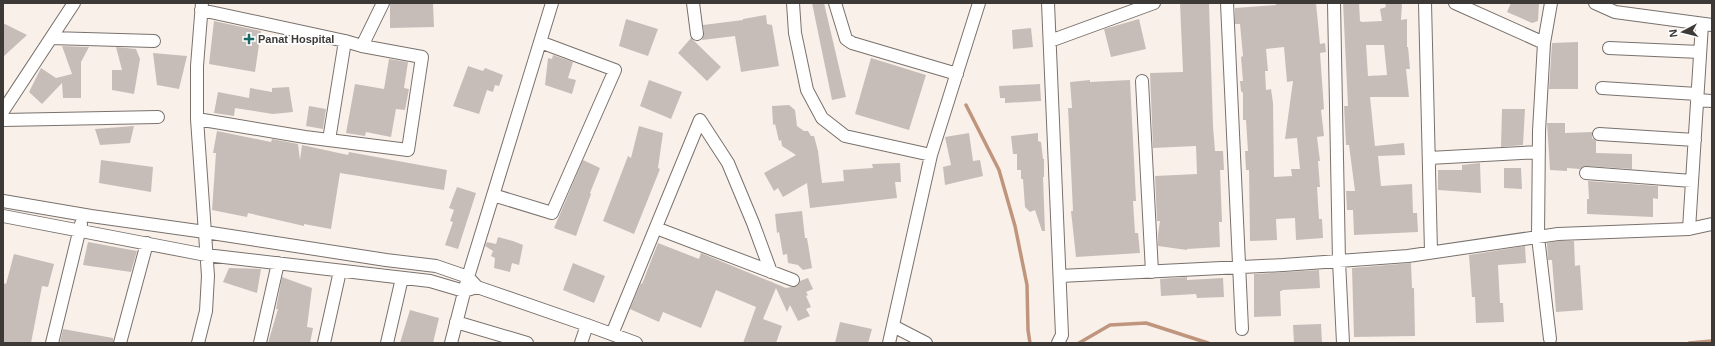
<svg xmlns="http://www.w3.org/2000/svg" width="1715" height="346" viewBox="0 0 1715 346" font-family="Helvetica,sans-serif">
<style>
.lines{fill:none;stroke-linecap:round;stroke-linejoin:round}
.stream{stroke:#bf957d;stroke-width:3.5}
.building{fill:#c7bdb8;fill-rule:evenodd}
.minor-casing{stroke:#79716c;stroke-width:14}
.minor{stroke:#fff;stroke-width:12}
.poi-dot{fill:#1a6765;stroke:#fff;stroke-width:1.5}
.labels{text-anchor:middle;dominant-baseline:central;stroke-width:3.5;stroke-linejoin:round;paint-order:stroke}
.poi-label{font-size:11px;font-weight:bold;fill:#3d3937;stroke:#fff;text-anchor:start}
</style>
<rect width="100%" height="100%" fill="#faf0ea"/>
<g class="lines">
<path class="stream" d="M966 105 999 170 1015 226 1027 285 1028 330 1030 343
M1079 343 1110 325 1146 323 1208 343
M1689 343 1712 341"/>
</g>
<path class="building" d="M390 3H433L434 27 390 28Z
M812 3H824L846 97 832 100Z
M1180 3H1209L1213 126 1215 151H1223L1224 170H1220L1222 222H1219L1220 247 1187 249V250L1158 246V234L1160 221H1157L1155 176 1197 174 1196 146 1153 148 1150 73 1183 72Z
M1276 3H1316L1320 44 1325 43 1326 52 1320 53 1324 109 1321 110 1324 136 1317 137 1320 161H1318L1320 187H1317L1319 219H1322L1323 238 1296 240 1295 218 1276 219 1277 240 1250 241 1249 170H1246L1245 151H1248L1246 120H1243V93L1241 91 1240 81H1243L1241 57 1243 56 1240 24H1235V8L1276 5ZM1284 47 1287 82 1293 81 1285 139 1297 138 1300 169H1291L1292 176 1274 177 1273 103 1271 89 1266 90 1265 71H1268L1266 49Z
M1343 3H1359L1360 21 1362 22 1382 21 1380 9 1386 7 1385 3H1402L1401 20 1407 19V47H1408L1410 69H1406L1409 97H1370L1375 146 1404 143 1405 155 1378 156 1381 186 1412 184 1413 213H1417L1418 232 1354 235 1353 210H1347L1346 191H1355L1349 145H1346L1344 106H1348ZM1366 45H1384L1387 75 1368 76Z
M1511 3H1539L1538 21 1532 23 1507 12Z
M766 15 767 24 772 25 779 66 741 72 735 36 702 40 704 33 703 25 743 20V19Z
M626 19 658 29 648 56 619 46Z
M1139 19 1146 49 1111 57 1104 29Z
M214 21 261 31 255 72 209 64Z
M3 23 27 35 3 57Z
M1031 28 1033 47 1013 49 1012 30Z
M691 38 721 67 707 81 678 53Z
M1578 42V89H1549L1552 43Z
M62 46 89 47 81 62V98H63L62 83 42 104 29 92 41 68 56 78 72 74Z
M116 47 136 49 140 59 134 94 112 90V70H122Z
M153 53 187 56 179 89 157 85Z
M553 55 573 62 568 78 576 80 572 94 545 85 548 58 552 59Z
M871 58 926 75 909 130 855 114Z
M389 59 408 62 404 88 409 89 405 110 396 109 391 137 366 132 365 136 346 133 355 84 384 89Z
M468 66 483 71 485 68 503 75 499 86 495 85 493 92 487 90 479 114 453 106Z
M649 80 682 92 671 119 640 106Z
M1090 80V82L1130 80 1136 201H1133L1135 233H1138L1140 253 1076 257 1071 211H1073L1068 108H1072L1070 82Z
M1040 84 1041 101 1005 103V98H1000L999 86Z
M289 87 293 112 273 114 235 108 234 116 214 113 218 92 249 98 250 88 272 92V88Z
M789 105 795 110 797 126 804 131H808L811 136H814L818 151 822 183 844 181 843 170 873 168 872 164 900 163 901 182H895L897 198 810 208 807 183 783 197 778 188 774 191 764 173 796 155 782 146 781 140 779 141 775 124 773 125 772 106Z
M309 106 326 109 323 129 306 126Z
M1502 109H1525L1523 145 1501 147Z
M1547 123H1565V133L1592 132V138L1596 141V153L1632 154V169L1587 166 1580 169 1567 168V171L1550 170Z
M134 126 130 143 100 145 95 129Z
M639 126 663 133 658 168 660 169 634 234 603 221 628 156 631 158Z
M217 131 271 142 272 139 298 144 300 160 302 145 348 155 349 152 447 170 444 190 340 173 331 229 304 224V226L248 213 247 217 212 210 216 153H213Z
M969 133 973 161 980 160 983 176 945 185 943 167 951 165 945 137Z
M1038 133V141L1041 142 1043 159H1044V177H1043L1045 231H1042L1035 210 1030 212 1025 207 1023 179H1021V170H1017V154H1013L1011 136Z
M101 160 153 167 151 192 99 183Z
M583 160 600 168 590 193 591 194 576 236 554 228Z
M1480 163 1481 193 1438 190V170H1462V165Z
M1504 168H1521L1522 189 1504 188Z
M1588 181 1658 186V199L1653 198V217L1587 214V199H1589Z
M457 187 476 193 458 249 445 245 453 222 450 221 454 210 449 208Z
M802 211 805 238H807L812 268 803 270 798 265 788 263 787 254 783 255 779 232 777 233 775 214Z
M498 237 513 241 523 245 519 265 512 263 510 272 494 268 495 258 491 256 493 251 485 246 487 242 496 244Z
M1559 241H1574L1575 266 1580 265 1583 310 1556 312 1552 260H1548L1547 243Z
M88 242 137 251 131 272 83 265Z
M658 243 699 259 701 253 786 288 797 286 800 281 808 278 813 289 806 292 808 295 806 296 811 307 806 309 810 316 798 321 790 305 787 312 776 288 763 319 782 326 776 343H743L756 307 716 290 701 328 663 312 659 322 630 309 641 283 642 284Z
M1525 246 1526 263 1498 265 1500 303H1503L1504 322 1476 323 1475 297H1472L1469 255Z
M14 254 54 264 48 287 42 286 31 343 3 342V283L6 284Z
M573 263 605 276 594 303 563 290Z
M1411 263 1412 288H1414L1415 336 1354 337 1352 268Z
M229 268 261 269 257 293 223 282Z
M1319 270 1320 288 1282 290V291H1280L1281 316 1254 317V274Z
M282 277 312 288 307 327 313 328 310 343H268L278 309H276Z
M1187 277V280L1223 278 1224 297 1197 298 1196 294 1161 296 1160 279Z
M410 310 439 318 433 343H400Z
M840 322 872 329 868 343H835Z
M1321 324 1322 343H1294L1293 325Z
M63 329 113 338V343H60Z"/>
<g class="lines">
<g class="minor-casing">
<path id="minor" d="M693 3 697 34
M793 3 795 33 807 90 822 118 845 136 931 155
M835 3 846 39 852 43 957 74
M1048 3 1062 335 1058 343
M1227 3 1242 329
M1334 3 1339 261 1343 343
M1425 3 1431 252
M1455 3 1544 43
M1595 3 1615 12 1712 25
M51 38 154 41
M1050 41 1154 3
M362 46 383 3
M1609 48 1700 52
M1142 81 1152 272
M1602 88 1697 94
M1697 100 1712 101
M3 111 74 3
M197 119 305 137 408 150 422 57 362 46 345 41 201 10
M3 120 158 117
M700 120 728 163 753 223 771 272
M1599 134 1695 140
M329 140 345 41
M1429 158 1539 152
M1586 173 1692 181
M493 195 552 213 615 70 540 42
M3 201 91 216 205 232 386 260 436 266 468 277 477 287 587 325 636 343
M3 216 206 255 430 281 464 291 477 287
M656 228 793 280
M1689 229 1702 24
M1060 276 1283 265 1408 256 1558 234 1689 229 1712 224
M456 322 527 343
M893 326 926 343
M612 334 700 120
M1550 339 1538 237 1539 131 1544 43 1551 3
M52 343 81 224
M120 343 147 243
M198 343 206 311 208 276 197 119V66L202 3
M260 343 278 263
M324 343 340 271
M387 343 402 278
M451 343 468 277 552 3
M581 343 587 325
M889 343 931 155 979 3"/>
</g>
<use href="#minor" class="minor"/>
</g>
<path class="poi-dot" d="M247 33h4v4h4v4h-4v4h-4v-4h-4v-4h4z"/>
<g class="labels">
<g class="poi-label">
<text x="258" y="39">Panat Hospital</text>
</g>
</g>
<rect width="1715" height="346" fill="none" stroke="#3d3937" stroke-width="8"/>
<g transform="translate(1683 32) rotate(263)" stroke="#ffffff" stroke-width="3" paint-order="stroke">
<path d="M0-3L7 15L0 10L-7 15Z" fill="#3d3937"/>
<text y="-6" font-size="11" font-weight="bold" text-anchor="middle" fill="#3d3937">N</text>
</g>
</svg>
